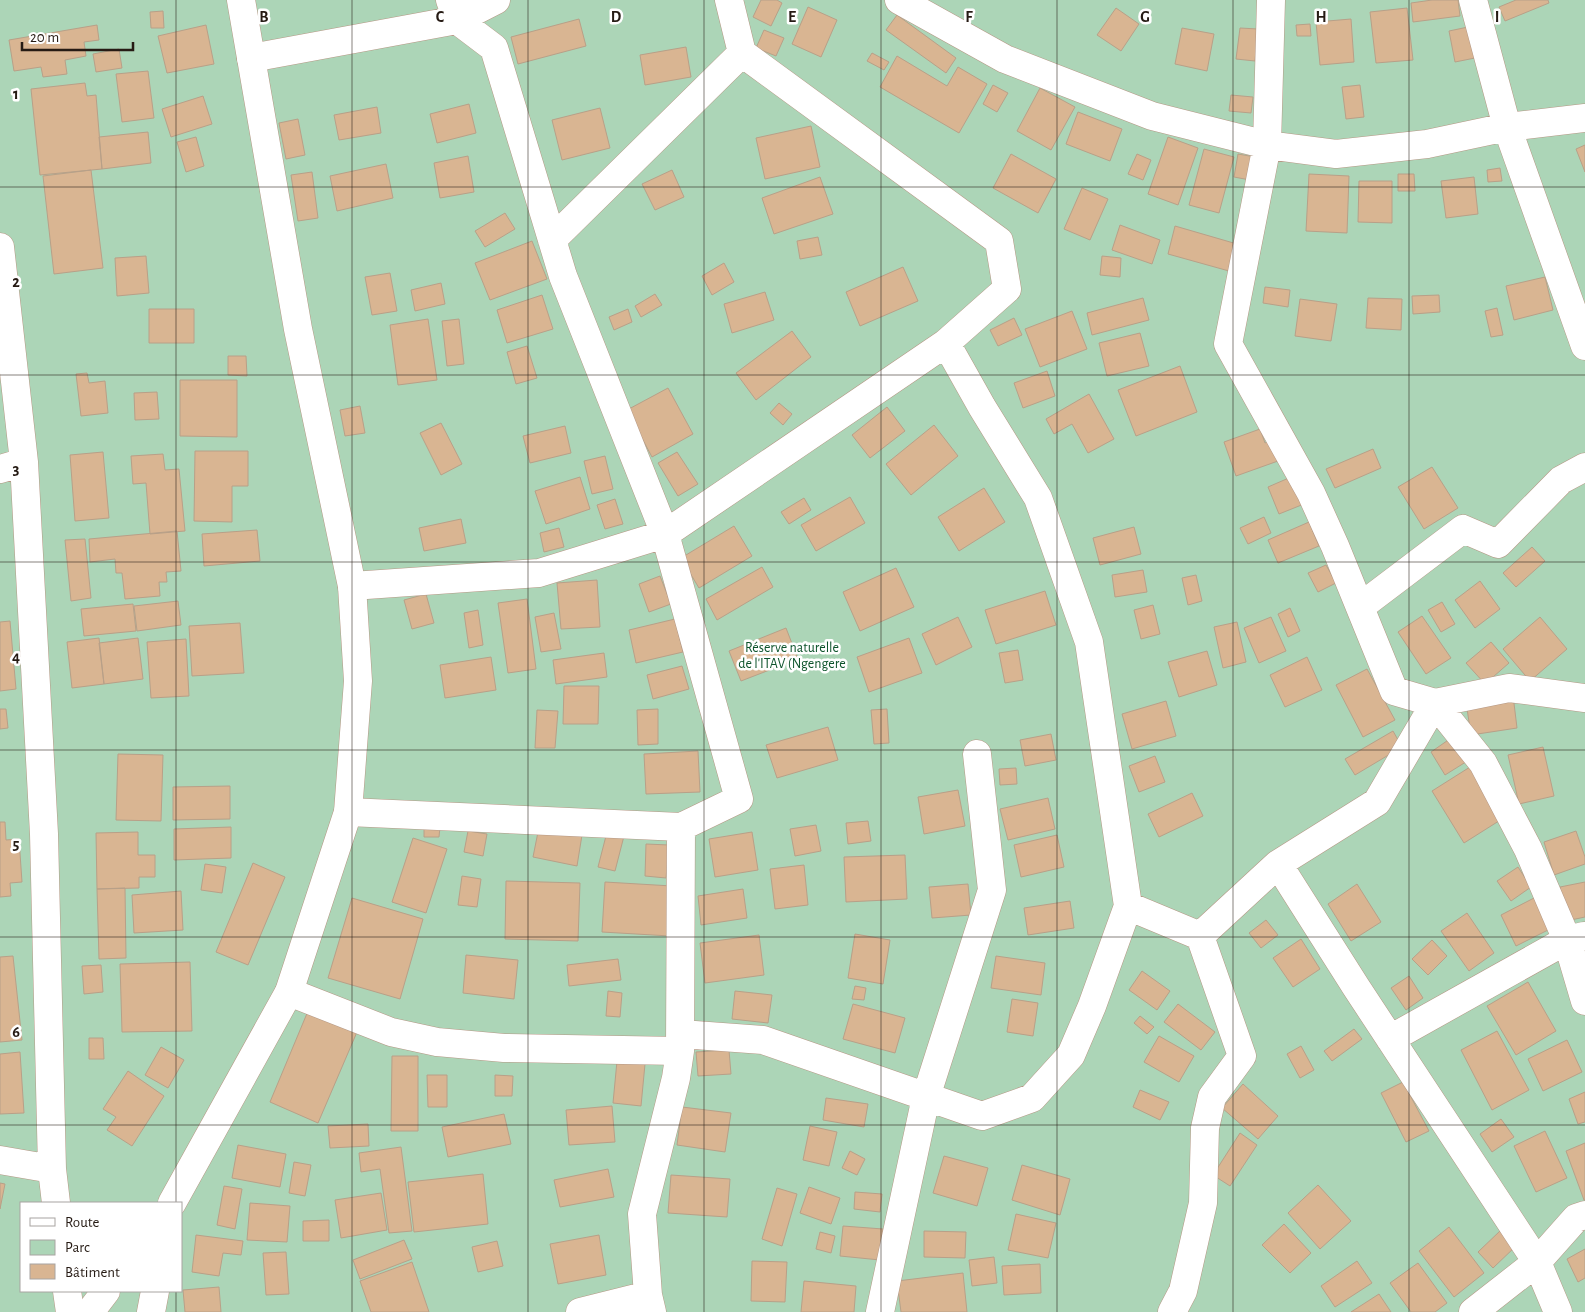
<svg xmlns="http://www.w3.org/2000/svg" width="1585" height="1312" viewBox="0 0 1585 1312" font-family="'Alegreya Sans',sans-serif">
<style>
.green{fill:#acd5b7;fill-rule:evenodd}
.building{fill:#d9b592;stroke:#b8a088}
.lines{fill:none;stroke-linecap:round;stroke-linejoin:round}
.minor-casing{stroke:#b59885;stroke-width:29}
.secondary-casing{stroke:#b59885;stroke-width:29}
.minor{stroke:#fff;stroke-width:28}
.secondary{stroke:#fff;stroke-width:28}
.grid{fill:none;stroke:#261b14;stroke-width:1;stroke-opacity:0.55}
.labels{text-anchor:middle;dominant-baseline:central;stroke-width:5;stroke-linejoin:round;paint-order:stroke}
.park-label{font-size:14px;fill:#0d532b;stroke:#fff}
.grid-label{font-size:16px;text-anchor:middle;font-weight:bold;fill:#261b14;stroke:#fff;stroke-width:5;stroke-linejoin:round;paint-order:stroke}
</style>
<rect width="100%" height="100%" fill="#fdeade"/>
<path class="green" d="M0 0H1585V1312H0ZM21 1203H181V1291H21Z"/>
<path class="building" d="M761 0H777L782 3 771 26 753 17Z
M1432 0H1458L1460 16 1413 22 1411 3Z
M1516 0H1548L1549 3 1505 21 1499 7Z
M808 7 837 20 821 57 792 44Z
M1116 8 1139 24 1121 51 1097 35Z
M1407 8 1413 60 1376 63 1370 12Z
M163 11 164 28H151L150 12Z
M897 15 956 58 946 73 886 30Z
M579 19 586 46 518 64 511 37Z
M1351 19 1354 62 1320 65 1316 22Z
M1310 24 1311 36H1297L1296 25Z
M97 25 99 40 84 42 86 56 65 60 67 74 43 77 41 67 14 71 9 40Z
M206 25 214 64 167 73 158 36Z
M1468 27 1475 58 1455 62 1449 31Z
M1182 28 1214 34 1207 71 1175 64Z
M1240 28 1258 29 1255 61 1236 59Z
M764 30 784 38 776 56 756 48Z
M686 47 691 77 645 85 640 55Z
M119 49 122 68 96 72 93 54Z
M872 53 889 62 884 70 867 61Z
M897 56 947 86 958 67 987 84 959 133 880 87Z
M148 71 154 118 122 122 116 74Z
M85 83 87 96 96 95 102 169 40 175 31 89Z
M993 85 1008 93 997 112 983 104Z
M1360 85 1364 117 1346 119 1342 87Z
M1040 88 1075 107 1051 150 1017 131Z
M1231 95 1253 97 1251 113 1229 111Z
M203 96 212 124 171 137 162 109Z
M469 104 476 133 437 143 430 114Z
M377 107 381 133 339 140 334 115Z
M600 108 610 148 562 160 552 120Z
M1078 112 1122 129 1110 161 1066 144Z
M298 119 305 155 286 159 279 123Z
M811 126 820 167 765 179 756 138Z
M148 132 151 163 102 169 99 137Z
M196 137 204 166 186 172 177 142Z
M1168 137 1198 148 1178 205 1148 194Z
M1585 145V172L1576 149Z
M1204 149 1234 157 1219 213 1189 205Z
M1011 154 1056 179 1038 213 993 188Z
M1137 154 1151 160 1143 180 1128 174Z
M1238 154 1255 157 1250 180 1234 177Z
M468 156 474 192 440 198 434 163Z
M386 164 393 198 337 211 330 176Z
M1500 168 1502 181 1488 182 1487 170Z
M91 170 103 268 54 274 43 176Z
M672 170 684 197 655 210 642 184Z
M312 172 318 218 298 221 291 175Z
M1309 174 1349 176 1347 233 1306 231Z
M1398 174H1414L1415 191H1398Z
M820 177 833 214 774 234 762 198Z
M1474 177 1478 214 1446 218 1441 181Z
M1359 181H1392V223L1358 222Z
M1082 188 1108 199 1090 240 1064 229Z
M505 213 515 229 485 247 475 231Z
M1120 225 1160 240 1152 264 1112 250Z
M1175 226 1237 244 1229 271 1168 254Z
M818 237 822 255 800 259 797 241Z
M532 241 547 279 490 300 475 263Z
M146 256 149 293 117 296 115 258Z
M1102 256 1121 258 1120 277 1100 275Z
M724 263 734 282 712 295 702 276Z
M903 267 918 301 860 326 846 292Z
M390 273 397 311 372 315 365 277Z
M1545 277 1553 310 1514 320 1506 286Z
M441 283 445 304 415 311 411 290Z
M1265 287 1290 290 1288 307 1263 303Z
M765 292 774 320 732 333 724 304Z
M655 294 662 305 641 317 635 306Z
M542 295 553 329 507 343 497 310Z
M1439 295 1440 312 1413 314 1412 296Z
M1143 298 1149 320 1092 335 1087 313Z
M1368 298 1402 299 1401 330 1366 328Z
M1300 299 1337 304 1331 341 1295 336Z
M1497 308 1503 335 1491 337 1485 311Z
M149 309H194V343H149Z
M628 309 632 322 614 330 609 317Z
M1072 311 1087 349 1040 367 1025 329Z
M1014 318 1022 335 998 346 990 330Z
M428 319 437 380 398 385 390 325Z
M459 319 464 364 447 366 442 321Z
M792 331 811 357 756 400 736 373Z
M1140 333 1149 366 1107 376 1099 343Z
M527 346 537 378 516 384 507 352Z
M228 356H246L247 376 228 375Z
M1180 366 1197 412 1136 436 1118 390Z
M1047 371 1055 396 1023 408 1014 383Z
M87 373 89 383 105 381 108 413 81 416 76 374Z
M180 380H237V437L180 436Z
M668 388 693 434 652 457 627 410Z
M157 392 159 419 135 420 134 393Z
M1089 394 1114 439 1088 453 1072 424 1054 434 1046 419Z
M779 403 792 414 783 425 770 413Z
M360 406 365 433 345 436 340 410Z
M887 407 905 431 870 458 852 435Z
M441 423 462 464 441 475 420 433Z
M934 425 958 456 911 495 886 464Z
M565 426 571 453 530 463 523 436Z
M1260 429 1265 443 1271 440 1278 461 1236 476 1224 442Z
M1373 449 1381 468 1335 488 1326 469Z
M195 451H248V486H232V522L194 521Z
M103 452 109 518 75 521 70 455Z
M677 452 698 484 678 496 658 463Z
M163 454 165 470 179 469 185 531 150 534 146 483 133 484 131 456Z
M605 456 613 489 592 494 584 461Z
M1432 467 1458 508 1424 529 1398 487Z
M1298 474 1309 502 1279 514 1268 487Z
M580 477 590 509 546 524 535 491Z
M984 488 1005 522 959 551 938 517Z
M850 497 865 523 816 551 801 525Z
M804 498 811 510 789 524 781 512Z
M615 499 623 524 605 529 597 505Z
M1264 517 1271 533 1248 544 1240 528Z
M461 519 466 543 424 551 419 528Z
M1309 522 1319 546 1278 563 1268 540Z
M734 526 752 556 699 588 681 558Z
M1134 527 1141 554 1100 565 1093 538Z
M559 528 564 547 544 552 540 533Z
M257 530 260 561 204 566 202 534Z
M177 531 181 571 166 572 167 582H159L160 596 125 599 122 573H116L115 559 90 562 89 539Z
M85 539 91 598 71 601 65 540Z
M1532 547 1545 561 1516 587 1503 573Z
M1326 565 1336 583 1318 592 1308 573Z
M762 567 773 587 717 620 706 599Z
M896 568 914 607 860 631 843 592Z
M1143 570 1147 592 1115 597 1112 575Z
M1196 575 1202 601 1188 605 1182 578Z
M660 576 671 604 649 612 639 584Z
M597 580 600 627 561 629 557 583Z
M1480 581 1500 609 1475 628 1455 600Z
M1045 591 1056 625 996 644 985 610Z
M426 594 434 623 412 629 404 600Z
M527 599 536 669 508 673 498 603Z
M178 601 181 625 137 631 134 606Z
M1442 602 1455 624 1441 632 1428 610Z
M133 604 136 631 84 636 81 609Z
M1153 605 1160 634 1141 639 1134 610Z
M1290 608 1300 631 1288 637 1278 614Z
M478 610 483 645 469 648 464 613Z
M554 613 561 649 541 652 535 617Z
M1422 616 1451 658 1426 674 1398 632Z
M958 617 972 647 936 665 922 634Z
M1271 617 1286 651 1259 663 1244 628Z
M1540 617 1567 649 1530 681 1503 649Z
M675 619 683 652 636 663 629 630Z
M10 621 16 689 0 691V622Z
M1237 622 1246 662 1223 668 1214 627Z
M240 623 244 673 192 676 189 626Z
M786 628 798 659 741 681 729 651Z
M99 638 104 684 72 688 67 642Z
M138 638 143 679 104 684 99 643Z
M909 638 922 673 869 692 857 657Z
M186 639 189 696 151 698 147 642Z
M1491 642 1509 663 1485 684 1466 663Z
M1018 650 1023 680 1005 683 999 653Z
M1207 651 1217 685 1179 697 1168 662Z
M604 653 607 677 556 684 553 660Z
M491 657 496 690 445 698 440 665Z
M1307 657 1322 690 1285 707 1270 675Z
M682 666 689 689 653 699 647 675Z
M1367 669 1395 720 1363 737 1336 685Z
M564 686H599L598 724H563Z
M1513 695 1517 728 1471 735 1466 702Z
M1166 701 1176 736 1132 749 1122 714Z
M0 709H6L8 728 0 729Z
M658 709V744L638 745 637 710Z
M887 709 889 743 874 744 871 710Z
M537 710 558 711 555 748H535Z
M828 727 838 760 777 778 766 745Z
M1393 731 1402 747 1355 775 1345 759Z
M1051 734 1056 760 1025 766 1020 740Z
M1454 736 1469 760 1445 775 1431 752Z
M1543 747 1554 796 1519 804 1508 755Z
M698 751 700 792 646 794 644 754Z
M118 754 163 755 161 821 116 820Z
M1155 756 1165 782 1139 792 1129 766Z
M1470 767 1502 819 1464 843 1432 791Z
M1016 768 1017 784 1000 785 999 769Z
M230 786V819L173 820V787Z
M958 790 965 826 924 834 918 797Z
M1192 793 1203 816 1159 837 1148 814Z
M1048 798 1055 829 1008 840 1000 809Z
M868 821 871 841 848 844 846 823Z
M0 822H5L6 840 19 839 22 882 10 883 11 896 0 897Z
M816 825 821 851 795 856 790 829Z
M231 827V858L174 860V829Z
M424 827H440L439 837H424Z
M539 827 582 835 577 866 533 857Z
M468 831 487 834 483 856 464 852Z
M1576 831 1585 857V864L1554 875 1544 842Z
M138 832V855H155V877H139V888L97 889 96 833Z
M607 832 624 836 615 871 598 867Z
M752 832 758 870 715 877 709 839Z
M1057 835 1064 867 1021 877 1014 845Z
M413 838 447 849 426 913 392 902Z
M646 844 669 845 666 878 645 876Z
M905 855 907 899 846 902 844 857Z
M253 863 285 877 248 965 216 952Z
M205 864 226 867 222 893 201 890Z
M804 865 808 905 775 909 770 869Z
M1518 867 1531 887 1511 901 1497 881Z
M462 876 481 879 477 907 458 905Z
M506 881 580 883 578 941 505 939Z
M605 882 672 886 670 936 602 932Z
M1585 882V917L1566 921 1560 887Z
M968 884 971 915 932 918 929 887Z
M1357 884 1381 922 1351 941 1328 904Z
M125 888 126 958 99 959 97 889Z
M743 889 747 918 701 925 698 896Z
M181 891 183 930 134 933 132 895Z
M352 898 423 919 400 999 328 978Z
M1534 898 1550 929 1516 946 1501 915Z
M1070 901 1074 928 1028 935 1024 908Z
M1467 913 1494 953 1469 971 1441 931Z
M1266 920 1278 935 1261 948 1249 933Z
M855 934 890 940 883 984 848 978Z
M759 935 764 975 705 983 700 943Z
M1301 939 1320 969 1293 987 1273 958Z
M1432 940 1447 956 1428 975 1412 959Z
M466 955 518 960 514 999 463 993Z
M13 956 22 1040 0 1042V957Z
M996 956 1045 963 1041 995 991 988Z
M618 959 621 980 569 986 567 965Z
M190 962 192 1031 122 1032 120 964Z
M101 965 103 992 84 994 82 966Z
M1142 971 1170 991 1157 1010 1129 990Z
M1409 976 1423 998 1406 1010 1391 988Z
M1528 982 1556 1031 1516 1055 1487 1006Z
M855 986 866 988 864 1000 852 999Z
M608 991 622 993 620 1017 606 1016Z
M735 991 772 995 768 1023 732 1019Z
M1012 999 1038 1003 1033 1036 1007 1032Z
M853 1004 905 1018 895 1053 843 1039Z
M1178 1004 1215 1032 1201 1050 1164 1022Z
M308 1011 357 1032 318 1123 270 1102Z
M1140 1016 1154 1027 1147 1034 1134 1023Z
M1354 1029 1362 1039 1332 1061 1324 1051Z
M1497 1031 1529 1090 1492 1110 1461 1050Z
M1159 1036 1194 1056 1179 1082 1144 1062Z
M89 1038H103L104 1059H89Z
M1567 1040 1582 1072 1543 1091 1528 1059Z
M1301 1046 1314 1070 1300 1078 1287 1054Z
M161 1047 184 1060 168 1088 145 1075Z
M729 1050 731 1074 698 1076 696 1052Z
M20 1052 24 1113 0 1114V1054Z
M392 1056H418V1131H391Z
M617 1061 645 1064 641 1106 613 1103Z
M128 1071 164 1096 132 1146 107 1130 116 1117 103 1109Z
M427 1075H447V1107H428Z
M495 1075 513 1076 512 1096H495Z
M1403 1082 1429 1131 1406 1142 1381 1093Z
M1243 1084 1278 1116 1258 1139 1222 1108Z
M1140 1090 1169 1102 1160 1120 1133 1107Z
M1585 1092V1122L1578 1124 1569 1099Z
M826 1098 868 1104 864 1127 823 1120Z
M612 1106 615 1142 569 1145 566 1110Z
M682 1107 731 1113 725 1152 677 1145Z
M504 1114 511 1144 448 1157 442 1127Z
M1501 1119 1514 1137 1492 1152 1480 1134Z
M368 1124 369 1146 330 1148 328 1126Z
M810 1126 837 1132 829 1166 803 1160Z
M1545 1131 1567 1178 1536 1192 1514 1146Z
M1240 1133 1257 1145 1230 1186 1213 1175Z
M1585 1143V1200H1584L1566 1151Z
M238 1145 286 1154 280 1187 232 1178Z
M401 1147 412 1231 389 1233 380 1169 361 1172 359 1153Z
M850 1151 865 1159 857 1175 842 1168Z
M944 1156 988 1168 977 1206 933 1193Z
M294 1162 311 1165 305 1196 289 1193Z
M1022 1165 1070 1179 1060 1215 1012 1200Z
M608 1169 614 1197 560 1207 554 1180Z
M483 1174 488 1224 414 1232 408 1182Z
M671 1175 730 1179 727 1217 668 1213Z
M0 1183 5 1184 0 1209Z
M1318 1185 1351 1221 1320 1249 1288 1213Z
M224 1186 242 1189 235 1229 217 1225Z
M809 1187 840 1198 831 1224 800 1213Z
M777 1188 797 1194 782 1246 762 1239Z
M855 1192 882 1194 880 1212 854 1209Z
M381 1193 387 1230 341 1238 335 1200Z
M250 1203 290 1206 287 1242 247 1240Z
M1016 1214 1056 1223 1048 1258 1008 1250Z
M329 1220V1241H303V1221Z
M1284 1224 1311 1253 1290 1273 1262 1245Z
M843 1226 883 1229 880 1260 840 1256Z
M1449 1227 1484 1273 1454 1297 1419 1251Z
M1501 1230 1516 1246 1493 1268 1478 1252Z
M924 1231 966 1232 965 1258 924 1257Z
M820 1232 835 1236 831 1253 816 1249Z
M196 1235 243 1241 241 1255 223 1253 219 1276 192 1272Z
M599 1235 606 1275 558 1284 550 1244Z
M404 1240 412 1259 360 1279 353 1260Z
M497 1241 503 1266 478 1272 472 1247Z
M1585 1249V1278L1578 1282 1567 1259Z
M286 1252 289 1294 266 1295 263 1253Z
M994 1257 997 1283 972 1286 969 1260Z
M752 1261 787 1262 785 1302 751 1301Z
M1357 1261 1372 1283 1335 1307 1321 1286Z
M412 1262 429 1312H371L360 1281Z
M1418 1263 1447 1303 1435 1312H1411L1390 1283Z
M1040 1264 1041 1293 1004 1295 1002 1266Z
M963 1273 967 1312H901L897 1281Z
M804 1281 856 1286 854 1312H801Z
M219 1287 221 1312H185L183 1290Z
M1379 1294 1391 1312H1351Z"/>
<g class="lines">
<g class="minor-casing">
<path id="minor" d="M899 0 1005 59 1152 116 1267 145 1336 154 1427 144 1507 127 1585 118
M1271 0 1267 145 1228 344 1311 493 1335 546 1394 691 1435 703 1509 688 1585 698
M1473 0 1507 127 1585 346
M251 58 457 20 496 0
M552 240 742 53
M0 247 24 462 44 834 52 1169 56 1203
M0 469 24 462
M352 586 539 573 665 534 946 343 1007 289 999 241 742 53 729 0
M1360 607 1463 529 1498 544 1561 480 1585 467
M1435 703 1483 763 1528 849 1567 940 1585 1001
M348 812 681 827 739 799 665 534 563 276 494 48 457 20 450 0
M1278 864 1356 987 1537 1262 1558 1312
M1128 906 1200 936 1242 1056 1212 1097 1205 1128 1203 1203 1183 1291 1172 1312
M1200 936 1278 864 1377 802 1435 703
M289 992 391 1032 437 1042 504 1048 680 1051
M681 1034 763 1040 982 1116 1032 1098 1071 1055 1092 1006 1128 906 1089 642 1038 498 982 407 946 343
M1390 1039 1567 940 1584 936
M0 1160 52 1169
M67 1291 70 1312
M580 1312 648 1295
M652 1312 648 1295 642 1214 676 1078 680 1051 681 827
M880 1312 926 1097 992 890 977 754
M1473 1312 1537 1262 1576 1218 1585 1215"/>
</g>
<g class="secondary-casing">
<path id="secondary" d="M172 1203 289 992 348 812 358 681 352 586 298 329 241 0
M90 1312 106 1291
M151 1312 155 1291"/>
</g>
<use href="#minor" class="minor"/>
<use href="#secondary" class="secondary"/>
</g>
<path class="grid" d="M176 0V1203M352 0V1312M528 0V1312M704 0V1312M881 0V1312M1057 0V1312M1233 0V1312M1409 0V1312M0 187H1585M0 375H1585M0 562H1585M0 750H1585M0 937H1585M0 1125H1585M176 1291V1312"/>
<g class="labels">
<g class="park-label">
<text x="792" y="648">Réserve naturelle<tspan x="792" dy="16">de l'ITAV (Ngengere</tspan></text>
</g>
</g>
<g class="grid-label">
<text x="264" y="22">B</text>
<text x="440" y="22">C</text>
<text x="616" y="22">D</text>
<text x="792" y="22">E</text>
<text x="969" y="22">F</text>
<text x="1145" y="22">G</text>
<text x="1321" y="22">H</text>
<text x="1497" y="22">I</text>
<text x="16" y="99">1</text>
<text x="16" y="287">2</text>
<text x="16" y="474">3</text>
<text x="16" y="662">4</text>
<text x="16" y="849">5</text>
<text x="16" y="1037">6</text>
</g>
<rect x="20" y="1202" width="162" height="90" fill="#ffffff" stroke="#a8a4a1"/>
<rect x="30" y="1218" width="25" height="8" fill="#ffffff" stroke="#a8a4a1"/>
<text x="65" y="1227" font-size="15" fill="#261b14">Route</text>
<rect x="30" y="1240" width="25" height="15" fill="#acd5b7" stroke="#a8a4a1"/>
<text x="65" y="1252" font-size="15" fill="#261b14">Parc</text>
<rect x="30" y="1264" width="25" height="15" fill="#d9b592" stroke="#a8a4a1"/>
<text x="65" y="1277" font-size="15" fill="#261b14">Bâtiment</text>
<path d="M22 42v8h111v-8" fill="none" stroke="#261b14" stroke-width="2.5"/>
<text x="30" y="42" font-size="15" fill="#261b14" stroke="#ffffff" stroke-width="4" paint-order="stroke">20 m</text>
</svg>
